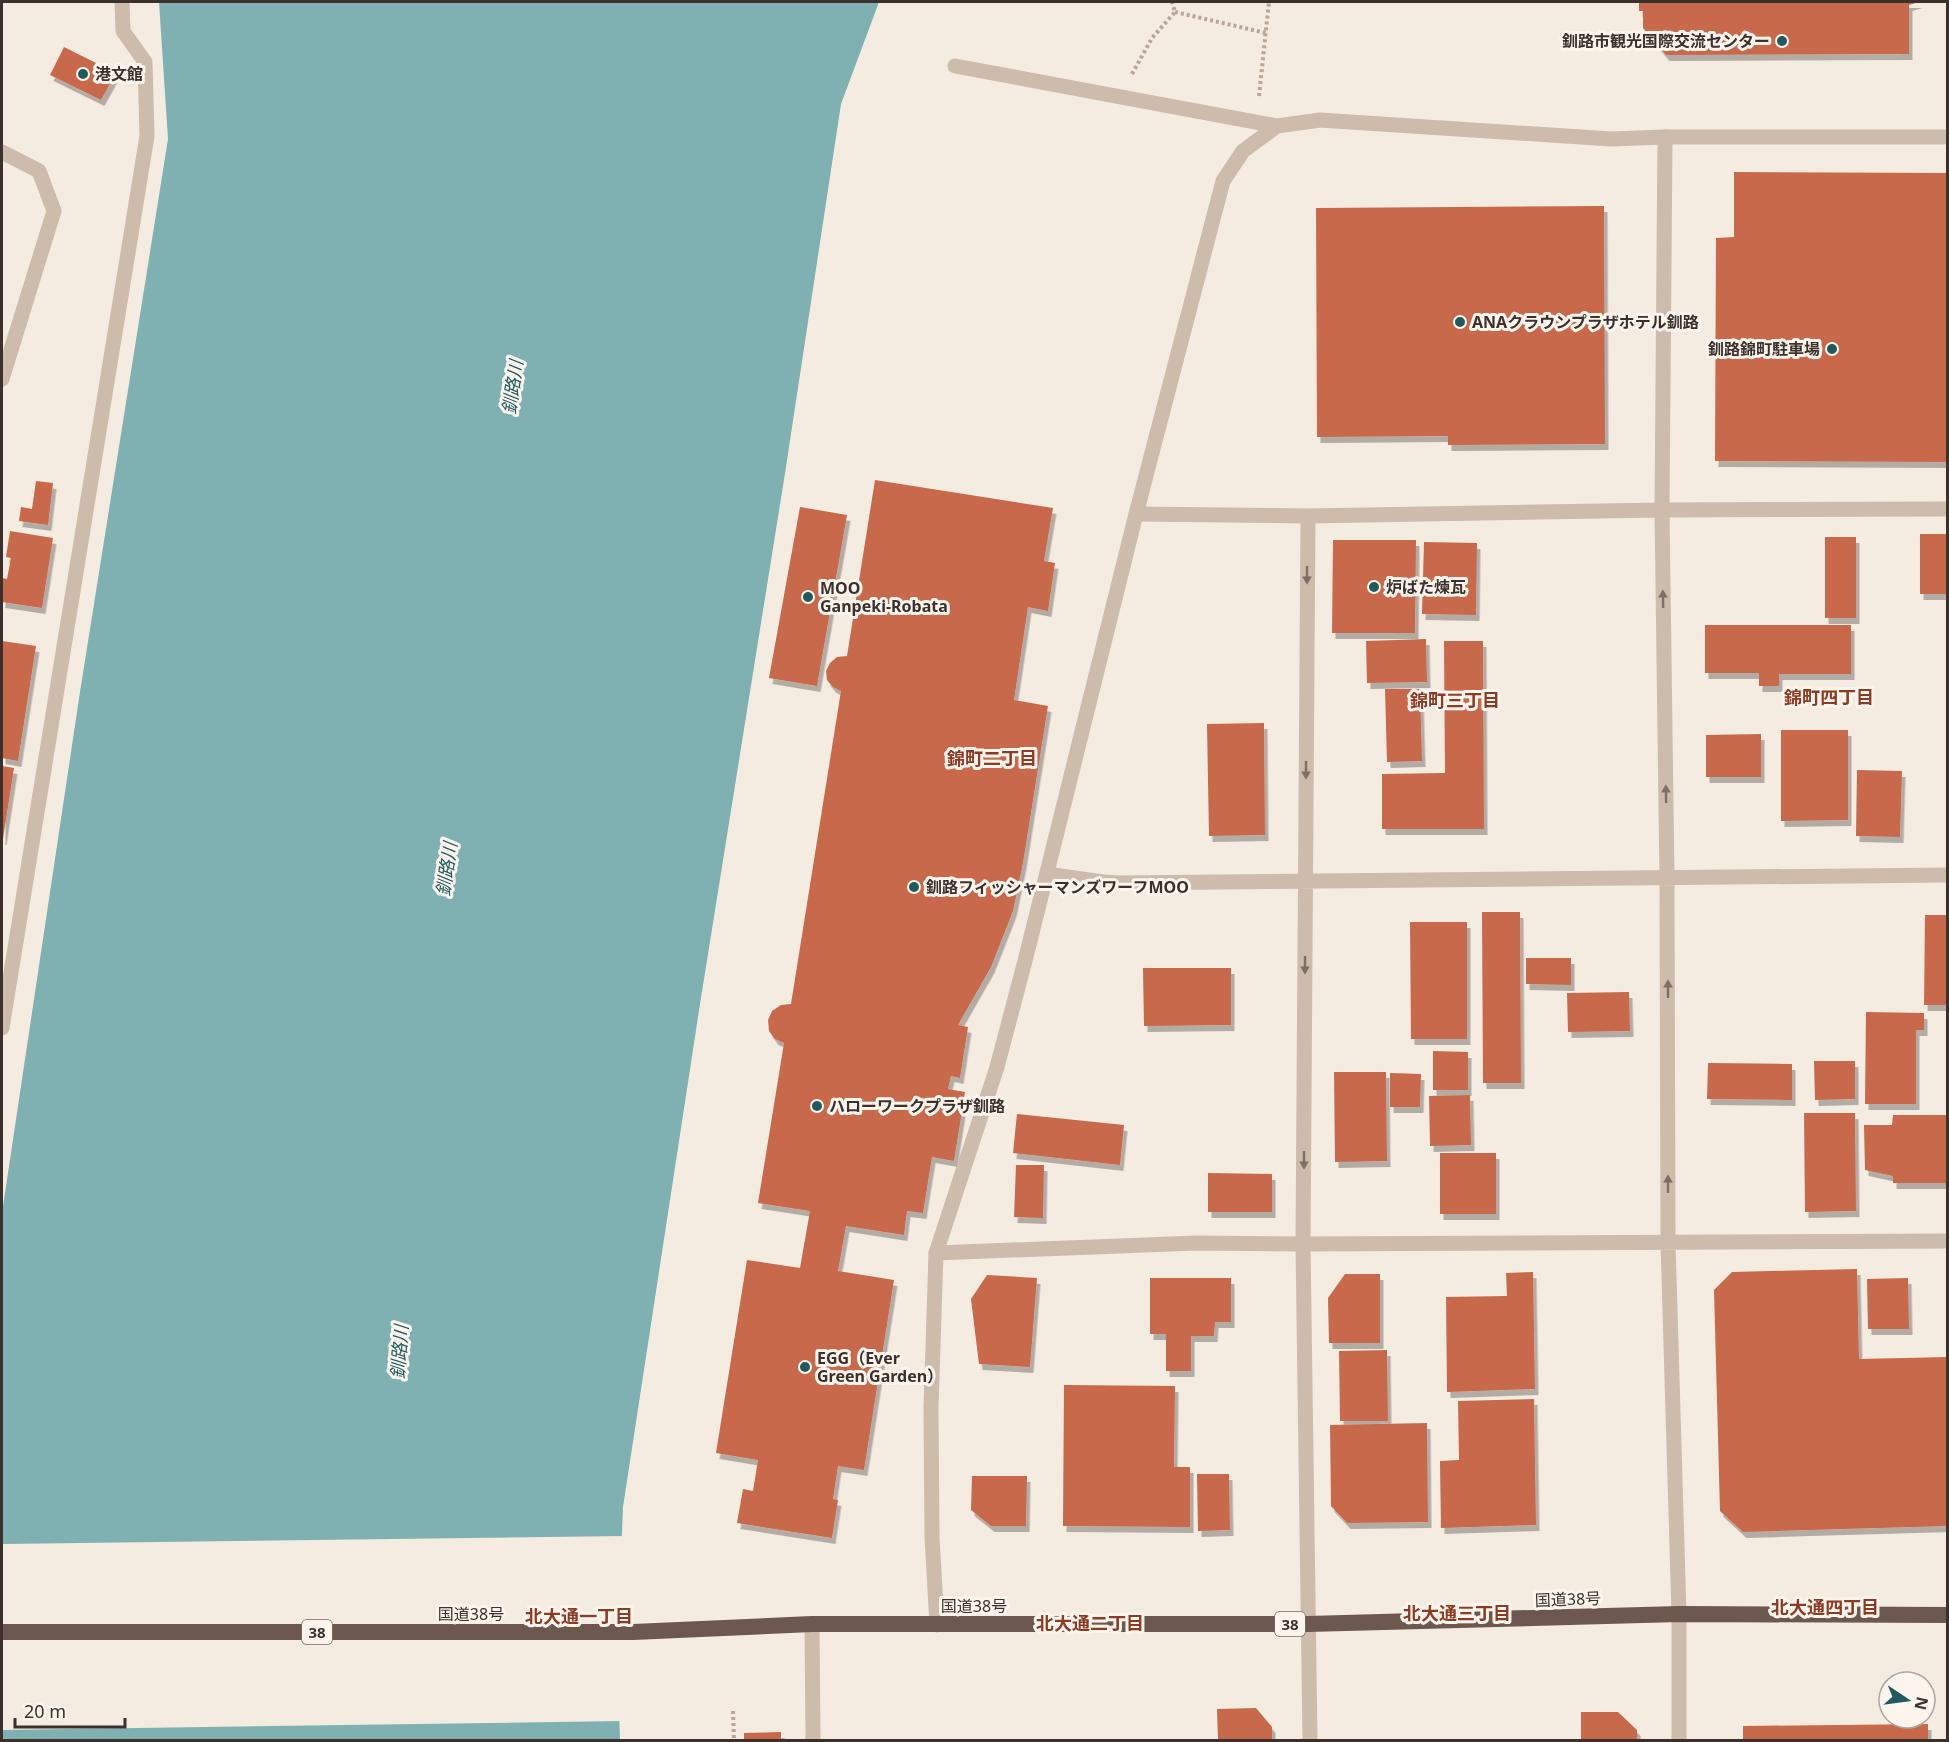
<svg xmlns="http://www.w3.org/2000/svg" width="1949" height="1742" viewBox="0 0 1949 1742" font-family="'Noto Sans','Noto Sans JP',sans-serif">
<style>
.water{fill:#7fb0b2}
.pier{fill:#f4ebe1}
.building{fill:#c8694b;filter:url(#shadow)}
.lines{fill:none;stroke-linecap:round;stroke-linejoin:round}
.path{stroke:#b9a596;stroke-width:4;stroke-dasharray:3 3;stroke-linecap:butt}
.service{stroke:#cdbbac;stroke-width:15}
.minor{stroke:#cdbbac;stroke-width:15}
.tertiary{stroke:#cdbbac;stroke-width:15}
.trunk{stroke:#6c584f;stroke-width:16}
.oneway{fill:#7d6f65}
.poi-dot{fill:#1f5a5e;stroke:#fbf5ee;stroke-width:2}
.labels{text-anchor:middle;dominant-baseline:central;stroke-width:6;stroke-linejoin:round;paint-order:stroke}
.shield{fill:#fbf5ee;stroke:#756b66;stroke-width:1.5}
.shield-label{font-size:15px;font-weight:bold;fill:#3b302b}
.poi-label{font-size:16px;font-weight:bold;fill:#3b302b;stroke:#fbf5ee;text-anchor:start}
.street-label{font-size:16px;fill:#3b302b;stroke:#fbf5ee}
.water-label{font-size:18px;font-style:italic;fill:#1f5a5e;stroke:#fbf5ee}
.neighbourhood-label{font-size:18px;font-weight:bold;fill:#8c3b22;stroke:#fbf5ee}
</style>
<defs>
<filter id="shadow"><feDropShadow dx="3.5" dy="6" stdDeviation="0" flood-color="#0004"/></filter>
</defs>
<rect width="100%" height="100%" fill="#f4ebe1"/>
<path class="water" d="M159 2H879L841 104 786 467 700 1004 623 1507 617 1654 620 1740H2V1213L80 692 168 139Z"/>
<path class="pier" d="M625 1536 620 1654 622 1721 2 1730V1544Z"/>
<path class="building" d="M1639 2H1919L1909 5V54L1666 55 1643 28V11H1639Z
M64 47 116 73 101 100 50 75Z
M1734 172 1948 173V462L1715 461 1716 238 1734 237Z
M1604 206 1605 444 1448 445V436L1317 437 1316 208Z
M875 480 1053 508 1044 561 1055 563 1048 611 1028 607 1014 700 1048 706 1023 863 1013 911 991 967 958 1025 968 1027 960 1078 951 1076 948 1089 965 1092 954 1161 932 1157 923 1213 907 1211 904 1235 846 1226 838 1271 894 1280 864 1470 838 1466 833 1499 838 1500 832 1538 737 1523 743 1489 753 1491 758 1460 716 1453 747 1260 800 1268 810 1211 758 1203 784 1043 775 1039 769 1031 768 1020 772 1011 781 1005 791 1004 841 691 833 687 827 680 826 671 830 663 837 657 847 656Z
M36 481 53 483 48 525 19 521 21 507 32 509Z
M800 507 847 515 817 686 769 678Z
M10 531 53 538 42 608 2 602V578L7 579 11 558 6 557Z
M1920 534H1948V594H1920Z
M1825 537H1856V618H1825Z
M1333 540H1416L1415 633H1332Z
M1424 542 1477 543 1476 615 1422 614Z
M1705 625H1851V674H1779V686H1759V673H1705Z
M1426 639 1427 682 1367 683 1366 641Z
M2 641 36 646 18 761 2 758Z
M1444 641H1483L1484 829H1382V774L1445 773Z
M1385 689H1420L1422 761 1387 762Z
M1264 723 1265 835 1209 836 1207 724Z
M1781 730H1848V820L1781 821Z
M1761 734V777H1706V735Z
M2 766 14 768 3 839H2Z
M1857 770 1902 771 1900 837 1856 836Z
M1482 912H1520L1521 1083H1483Z
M1925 915H1948V1005H1924Z
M1410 922H1467V1039H1411Z
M1526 958H1571V985L1526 984Z
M1143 968H1231V1025L1144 1026Z
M1629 992 1630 1031 1568 1032 1567 993Z
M1866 1012 1924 1013V1030H1916V1104H1865Z
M1433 1051 1468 1052V1090H1433Z
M1814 1061H1855V1099L1815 1100Z
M1708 1063 1792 1064V1100L1707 1099Z
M1334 1072H1386L1387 1161 1335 1162Z
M1390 1073 1421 1074 1420 1107H1390Z
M1470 1095 1471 1145 1430 1146 1429 1096Z
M1804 1113H1855L1856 1211 1805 1212Z
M1017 1114 1124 1125 1120 1165 1013 1153Z
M1893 1115H1948V1183H1893V1176L1865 1170 1864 1125H1892Z
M1440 1153H1496V1214H1440Z
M1016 1165H1044L1043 1218 1014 1217Z
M1208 1173 1272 1174V1212H1208Z
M1857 1269 1859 1359 1948 1357V1526L1743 1532 1720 1511 1714 1290 1732 1272Z
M1533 1272 1535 1389 1447 1392 1446 1297 1507 1296 1506 1273Z
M1345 1274H1380V1343H1329L1328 1298Z
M987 1275 1037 1278 1030 1367 979 1364 971 1299Z
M1150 1278H1231V1322H1215L1214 1336H1191V1371H1166V1334H1150Z
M1908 1278 1909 1329H1868L1867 1279Z
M1387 1350 1388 1421H1340L1339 1351Z
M1064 1385 1175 1386 1174 1467H1190V1527L1063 1526Z
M1534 1399 1536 1525 1441 1528 1440 1461 1459 1460 1458 1401Z
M1427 1423 1428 1522 1347 1523 1331 1506 1330 1425Z
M1197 1474H1229L1230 1530 1198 1531Z
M972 1476H1027L1026 1526H991L971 1510Z
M1256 1708 1272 1727V1740H1218L1217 1709Z
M1581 1712H1618L1637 1730V1740H1581Z
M1928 1724V1740H1743V1726Z
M781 1732V1740H744V1733Z"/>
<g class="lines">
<path class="path" d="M1175 12 1266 33
M1132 74 1152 38 1175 12 1172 2
M1259 96 1269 2
M733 1711 734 1740"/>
<path class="service" d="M2 1028 147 136 145 62 123 31 122 2"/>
<path class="minor" d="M955 66 1277 126
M1665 137 1662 510 1667 879 1668 1243 1679 1614V1740
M2 152 39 171 54 211 2 379
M1136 514 1308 516 1662 510 1948 509
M1308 516 1303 1244 1310 1740
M1047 874 1103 882 1119 883 1948 875
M936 1253 1196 1243 1303 1244 1948 1241
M812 1624 813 1740"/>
<path class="tertiary" d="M937 1625 932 1537 931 1408 936 1253 997 1067 1026 957 1136 514 1223 181 1243 151 1277 126 1320 120 1611 139 1665 137H1948"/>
<path class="trunk" d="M2 1632H633L812 1624H1308L1679 1614 1948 1615"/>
</g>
<defs><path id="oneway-solid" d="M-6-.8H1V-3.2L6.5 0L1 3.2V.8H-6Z" transform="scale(1.5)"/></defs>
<g class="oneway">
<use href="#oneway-solid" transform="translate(1307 575) rotate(90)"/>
<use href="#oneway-solid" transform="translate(1663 599) rotate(-91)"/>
<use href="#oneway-solid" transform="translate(1306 770) rotate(90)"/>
<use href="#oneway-solid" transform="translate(1666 794) rotate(-91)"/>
<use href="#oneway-solid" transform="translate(1305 965) rotate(90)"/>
<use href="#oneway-solid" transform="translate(1668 989) rotate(-90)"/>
<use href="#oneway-solid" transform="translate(1304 1160) rotate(90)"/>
<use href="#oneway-solid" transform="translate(1668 1184) rotate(-90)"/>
</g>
<g class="poi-dot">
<circle cx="1782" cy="41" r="6"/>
<circle cx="83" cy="74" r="6"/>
<circle cx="1460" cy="322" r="6"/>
<circle cx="1832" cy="349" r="6"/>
<circle cx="1374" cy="587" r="6"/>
<circle cx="808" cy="597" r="6"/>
<circle cx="914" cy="887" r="6"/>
<circle cx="817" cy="1106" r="6"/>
<circle cx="805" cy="1367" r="6"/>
</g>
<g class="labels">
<g class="shield">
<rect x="1275" y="1612" width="30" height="24" rx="4.5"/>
<rect x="302" y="1620" width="30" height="24" rx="4.5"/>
</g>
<g class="shield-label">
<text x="1290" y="1624">38</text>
<text x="317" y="1632">38</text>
</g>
<g class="poi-label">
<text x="1770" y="41" text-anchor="end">釧路市観光国際交流センター</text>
<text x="95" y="74">港文館</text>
<text x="1472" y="322">ANAクラウンプラザホテル釧路</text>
<text x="1820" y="349" text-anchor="end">釧路錦町駐車場</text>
<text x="1386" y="587">炉ばた煉瓦</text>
<text x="820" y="588">MOO<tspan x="820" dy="18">Ganpeki-Robata</tspan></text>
<text x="926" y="887">釧路フィッシャーマンズワーフMOO</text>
<text x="829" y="1106">ハローワークプラザ釧路</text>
<text x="817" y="1358">EGG（Ever<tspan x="817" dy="18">Green Garden）</tspan></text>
</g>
<g class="street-label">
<text transform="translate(1568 1599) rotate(-2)">国道38号</text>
<text x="974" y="1606">国道38号</text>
<text x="471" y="1614">国道38号</text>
</g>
<g class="water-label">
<text transform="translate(512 387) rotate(-82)">釧路川</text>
<text transform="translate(446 869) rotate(-82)">釧路川</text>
<text transform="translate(399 1352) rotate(-86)">釧路川</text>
</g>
<g class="neighbourhood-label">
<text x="1829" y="697">錦町四丁目</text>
<text x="1455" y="700">錦町三丁目</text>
<text x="992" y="758">錦町二丁目</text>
<text x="1825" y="1607">北大通四丁目</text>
<text x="1457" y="1613">北大通三丁目</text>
<text x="579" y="1616">北大通一丁目</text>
<text x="1090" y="1623">北大通二丁目</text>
</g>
</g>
<rect width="1949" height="1742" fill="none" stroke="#3b302b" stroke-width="6"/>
<g transform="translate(1907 1700) rotate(103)"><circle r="28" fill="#fbf5ee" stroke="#aea6a0" stroke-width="1.5"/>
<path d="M0-4.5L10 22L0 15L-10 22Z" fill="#1f5a5e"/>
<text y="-9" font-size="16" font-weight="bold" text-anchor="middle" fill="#3b302b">N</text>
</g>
<path d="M15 1718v9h110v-9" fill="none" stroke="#3b302b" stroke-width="3"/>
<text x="24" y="1718" font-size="18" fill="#3b302b" stroke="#fbf5ee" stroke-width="4.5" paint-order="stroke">20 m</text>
</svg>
